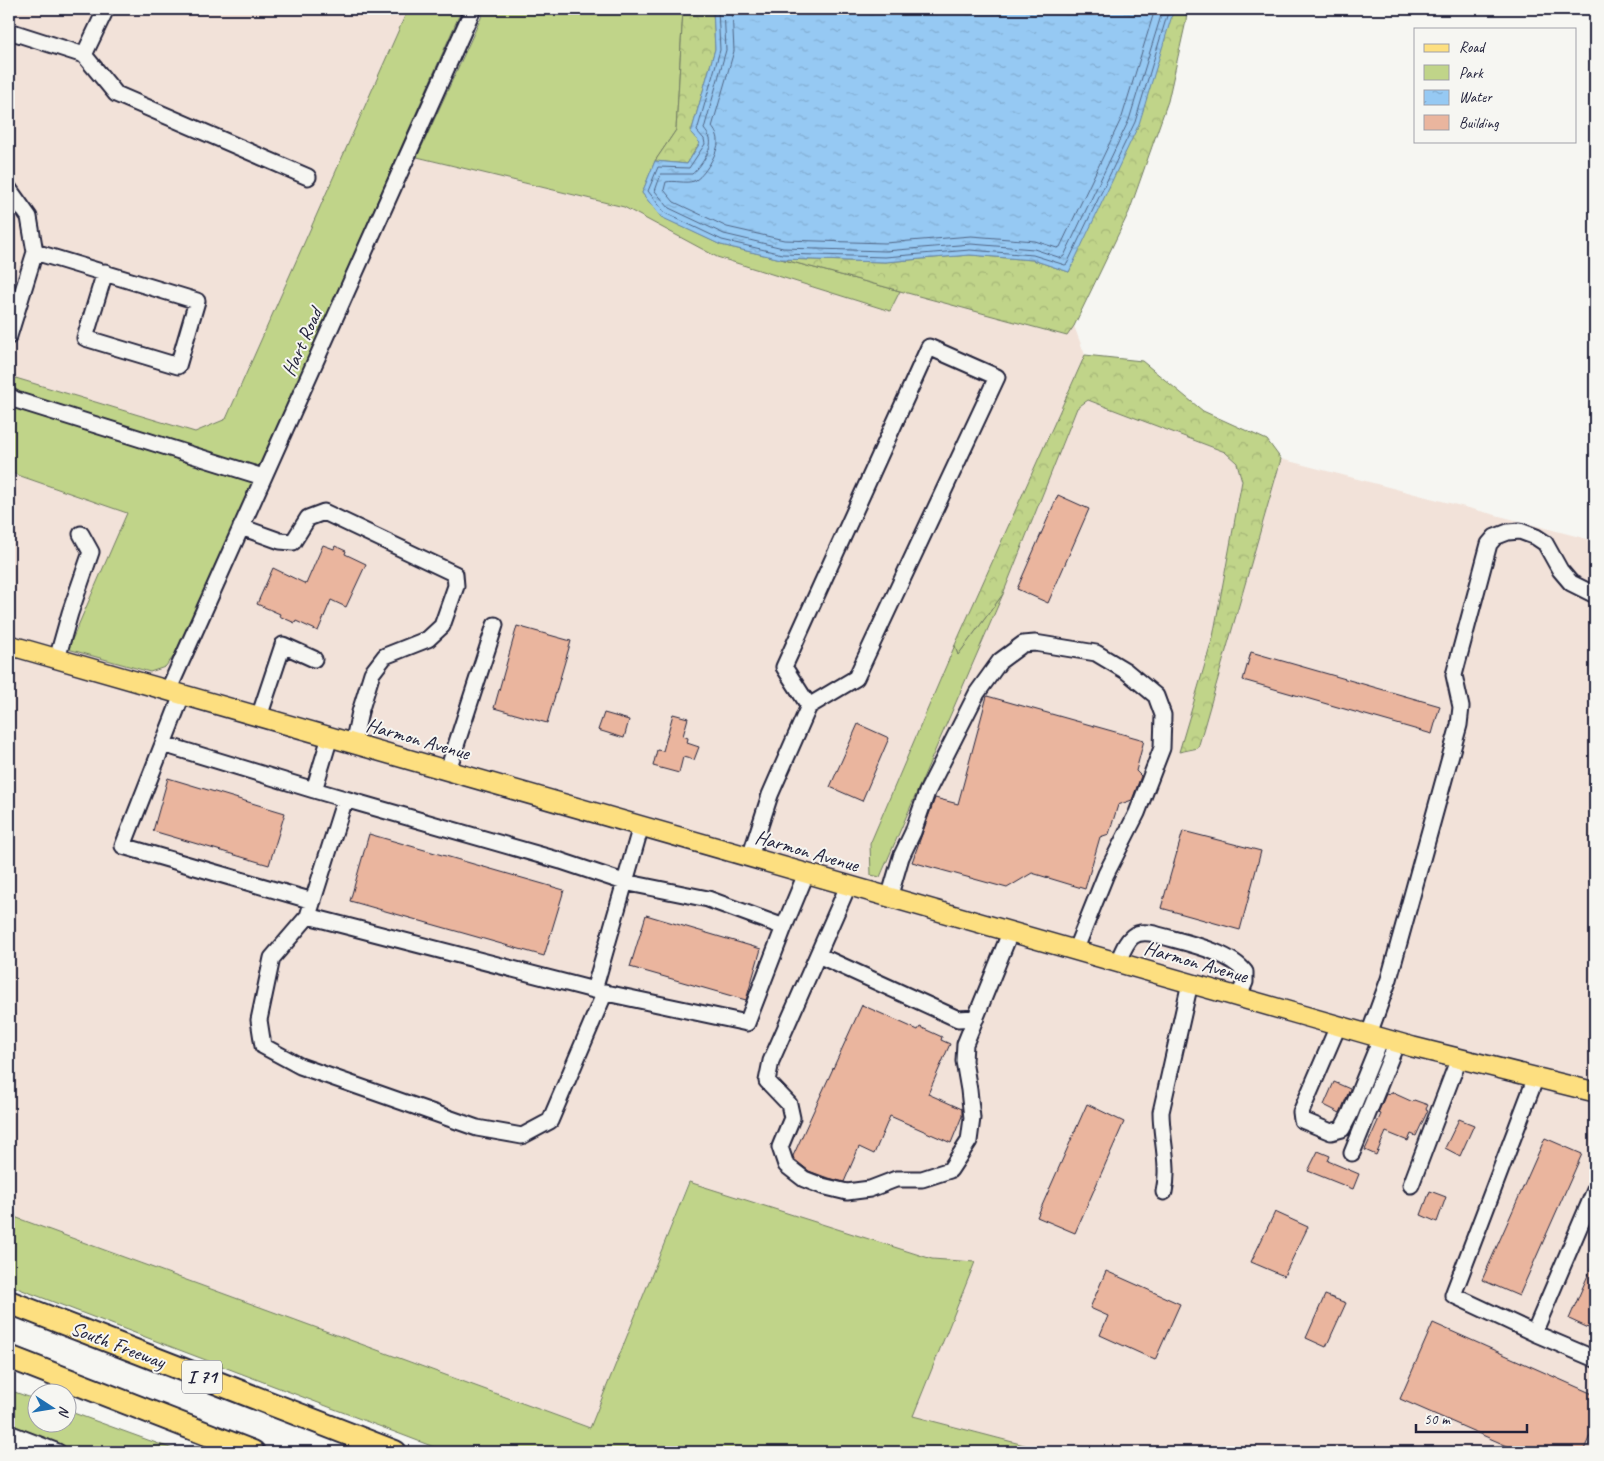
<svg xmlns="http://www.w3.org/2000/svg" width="1604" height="1461" viewBox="0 0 1604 1461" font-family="Caveat,sans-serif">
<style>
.built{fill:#f2e2d9}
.green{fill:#c0d489;stroke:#717b62}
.forest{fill:url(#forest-crowns);stroke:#717b62}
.water{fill:url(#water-ripples);stroke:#6886a9}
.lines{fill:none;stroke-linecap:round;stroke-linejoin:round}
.shore{stroke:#506585;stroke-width:1}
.building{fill:#eab59e;stroke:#22223b}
.minor-casing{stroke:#22223b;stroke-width:19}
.major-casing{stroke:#22223b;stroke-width:22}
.highway-casing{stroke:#22223b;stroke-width:26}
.minor{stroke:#f6f6f2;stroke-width:15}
.major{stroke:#fddf80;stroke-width:19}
.highway{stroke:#fddf80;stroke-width:22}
.labels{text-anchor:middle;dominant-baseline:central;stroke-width:4;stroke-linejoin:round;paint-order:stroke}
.shield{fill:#f6f6f2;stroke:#626272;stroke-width:1}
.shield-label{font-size:19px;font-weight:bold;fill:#22223b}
.street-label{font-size:20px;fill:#22223b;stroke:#f6f6f2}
</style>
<defs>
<pattern id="forest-crowns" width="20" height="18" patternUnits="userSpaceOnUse" patternTransform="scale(1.25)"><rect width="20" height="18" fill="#c0d489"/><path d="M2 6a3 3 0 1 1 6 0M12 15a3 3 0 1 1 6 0" fill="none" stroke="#a5b677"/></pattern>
<pattern id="water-ripples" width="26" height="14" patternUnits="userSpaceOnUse" patternTransform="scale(1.25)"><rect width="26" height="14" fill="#96c9f3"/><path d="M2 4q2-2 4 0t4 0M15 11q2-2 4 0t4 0" fill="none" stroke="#81acd1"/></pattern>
</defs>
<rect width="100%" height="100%" fill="#f6f6f2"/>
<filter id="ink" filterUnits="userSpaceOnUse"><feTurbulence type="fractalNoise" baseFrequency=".02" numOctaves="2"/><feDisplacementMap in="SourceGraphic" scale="10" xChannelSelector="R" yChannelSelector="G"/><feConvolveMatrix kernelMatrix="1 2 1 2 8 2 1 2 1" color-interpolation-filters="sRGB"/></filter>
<g filter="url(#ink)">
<path class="built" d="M9 9H408L226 419 195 432 9 376Z
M399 153 624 207 717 257 890 311 900 291 1066 336 1074 326 1085 355 955 645 870 844 880 877 1003 594 1077 408 1088 400 1225 452 1237 463 1242 481 1213 637 1180 751 1198 748 1281 459 1595 541V1452H1051L913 1416 975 1262 932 1259 688 1182 591 1428 9 1215V472L128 513 68 649 174 656Z"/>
<path class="green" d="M408 9H462L269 447 174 656 165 667 150 672 68 649 127 513 9 472V376L195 432 226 419Z
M485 9H678L683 10 676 130 655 161 642 193 662 217 721 245 781 259 900 291 890 311 717 257 624 207 417 157Z
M1003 594 880 877 871 875 870 844 955 645 958 655Z
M689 1182 932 1259 975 1262 913 1416 1051 1452H447L9 1285V1215L590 1428Z
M9 1390 37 1400 38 1424H68V1411L181 1452H64L9 1430Z"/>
<path class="forest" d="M678 9H713L715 49 691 133 700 142 687 164 655 161 676 130 683 10Z
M1174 9H1187L1186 21 1168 101 1129 212 1074 326 1067 336 781 259 885 262 970 255 1033 260 1069 272Z
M1085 355 1142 361 1203 411 1267 440 1281 459 1198 748 1179 752 1213 637 1242 481 1237 463 1225 452 1088 400 1077 408 1003 594 958 655 955 645Z"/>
<path class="water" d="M713 9H1174L1139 124 1069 272 1033 260 970 255 885 262 781 259 721 245 661 217 642 193 655 161 687 164 700 143 691 133 715 49Z"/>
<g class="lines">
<path class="shore" d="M718 9 720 50 697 131 704 139 705 144 689 168 658 167 648 191 665 213 722 240 782 254 885 257 970 250 1033 255 1065 265 1067 264 1135 122 1169 9
M724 9 726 50 704 129C706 132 709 135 710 139 713 148 700 168 692 174H661L655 191 669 208 724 234 783 248 885 251 971 244 1034 249 1061 258 1064 256 1129 120 1163 9
M732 9 734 51 712 127C715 131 718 135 718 141 719 151 704 177 694 181 685 184 675 180 666 182L664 190 674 202 727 227 784 240 885 243 971 236 1035 241 1057 248 1060 247 1122 117 1155 9"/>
</g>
<path class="building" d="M1058 495 1089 509 1048 603 1017 589Z
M323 545 334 549 335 546 346 551 345 554 366 564 346 607 331 600 318 631 296 621 295 623 279 616 280 614 257 604 273 568 306 584Z
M517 626 571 641 547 723 494 708Z
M1251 652 1440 706 1432 734 1243 680Z
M987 696 1144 740 1136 771 1141 776 1132 800 1118 805 1109 834 1100 837 1085 889 1032 873 1007 888 912 862 935 798 958 804Z
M604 713 629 720 624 738 598 730Z
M673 714 688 718 683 736 688 738 687 743 699 747 694 760 683 757 679 773 653 766 657 750 663 751Z
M858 724 889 738 862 801 830 787Z
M168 778 285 813 269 865 153 831Z
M1183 831 1261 851 1240 930 1161 908Z
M369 834 564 890 544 956 350 901Z
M646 915 761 949 746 1000 630 967Z
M862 1005 918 1030 920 1027 942 1037 941 1040 950 1044 928 1094 962 1109V1116L951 1143 890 1116 874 1154 859 1147 844 1182 825 1177 809 1171 794 1159 793 1156Z
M1334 1082 1350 1089 1340 1113 1324 1105Z
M1391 1092 1413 1102 1414 1100 1428 1105 1426 1109 1428 1110 1416 1136 1411 1134 1408 1141 1386 1132 1376 1155 1365 1150 1381 1114 1378 1113 1386 1094 1389 1095Z
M1087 1104 1124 1122 1075 1233 1037 1217Z
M1459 1119 1474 1125 1460 1156 1445 1148Z
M1545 1138 1582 1154 1519 1296 1482 1280Z
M1318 1151 1330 1156 1328 1161 1359 1174 1353 1189 1308 1171Z
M1430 1191 1446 1197 1437 1222 1421 1215Z
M1275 1212 1308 1227 1284 1276 1251 1262Z
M1595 1259V1331L1569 1319Z
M1106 1271 1180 1304 1155 1360 1100 1335 1108 1316 1090 1308Z
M1325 1295 1346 1303 1326 1347 1306 1338Z
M1433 1323 1595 1395V1424L1583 1452H1521L1400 1399Z"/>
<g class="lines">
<g class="minor-casing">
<path id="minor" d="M106 9 84 55 116 94 308 177
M9 31 84 55
M9 189 29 217 35 252 9 336
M35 252 197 301 178 366 85 338 105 272
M9 396 16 400 263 477
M241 527 280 541 293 542 308 518 324 512 455 574 456 586 442 626 428 639 385 656 372 673 360 712 353 744
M57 659 70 613 91 552 81 534
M168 691 473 9
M182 695 163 744 314 790 330 737
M259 717 283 645 314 659
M163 744 123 846 313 901
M448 770 495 625
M314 790 345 799
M641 826 594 990 308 916 345 799 561 861 624 882 708 899 784 927 806 874
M750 857 770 795 809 706 784 667 929 347 997 377 856 678 809 706
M848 886 771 1061 767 1081 789 1104 792 1118 780 1147 786 1165 804 1179 822 1186 847 1192 870 1189 896 1179H922L950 1170 969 1141 972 1118 969 1090 964 1061 965 1044 1010 933
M889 898 901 857 913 832 927 792 977 693 1000 661 1023 644 1035 643 1096 653 1126 671 1156 696 1163 715 1162 748 1137 813 1106 874 1075 951
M308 916 272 958 259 1020 263 1046 300 1066 477 1128 522 1136 550 1121 605 992
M818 955 958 1019 976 1018
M1117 963C1127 943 1129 928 1155 934 1181 942 1228 950 1245 972V982L1238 998
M597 991 747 1023 784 927
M1338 1026 1301 1112 1302 1120 1331 1132 1342 1129 1350 1114 1381 1038
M1369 1034 1389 979 1459 725 1461 707 1454 675 1489 544 1495 537 1508 532 1520 531 1536 537 1545 543 1560 570 1571 583 1595 595
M1536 1077 1453 1295 1534 1333 1595 1190
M1352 1153 1397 1042
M1411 1185 1459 1058
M1164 1192C1170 1166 1161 1138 1161 1112L1190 983
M1534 1333 1595 1359
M9 1433 58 1452"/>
</g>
<g class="major-casing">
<path id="major" d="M9 645 1294 1013 1413 1047 1595 1092"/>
</g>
<g class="highway-casing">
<path id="highway" d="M9 1302 395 1452
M9 1357 253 1452"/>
</g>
<use href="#minor" class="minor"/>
<use href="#major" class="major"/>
<use href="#highway" class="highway"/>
</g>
</g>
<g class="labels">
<rect class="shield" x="182" y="1360.5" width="40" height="33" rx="4"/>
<g class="shield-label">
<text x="202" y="1377">I 71</text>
</g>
<g class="street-label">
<text transform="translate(302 342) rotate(-66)">Hart Road</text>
<text transform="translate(418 739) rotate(16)">Harmon Avenue</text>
<text transform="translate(807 851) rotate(16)">Harmon Avenue</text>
<text transform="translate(1196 962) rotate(16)">Harmon Avenue</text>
<text transform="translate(118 1345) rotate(21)">South Freeway</text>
</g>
</g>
<rect width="1604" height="1461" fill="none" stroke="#f6f6f2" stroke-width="30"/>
<rect x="15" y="15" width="1574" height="1431" fill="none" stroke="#22223b" stroke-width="2" filter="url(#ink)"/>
<rect x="1414" y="28" width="162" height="115" fill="#f6f6f2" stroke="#a1a1a9"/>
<rect x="1424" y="44" width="25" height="8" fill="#fddf80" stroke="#a1a1a9"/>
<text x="1459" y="52" font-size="15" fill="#22223b">Road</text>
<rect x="1424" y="65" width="25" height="15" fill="#c0d489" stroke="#a1a1a9"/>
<text x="1459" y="78" font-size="15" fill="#22223b">Park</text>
<rect x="1424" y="90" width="25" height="15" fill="url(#water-ripples)" stroke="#a1a1a9"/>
<text x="1459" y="102" font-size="15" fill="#22223b">Water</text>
<rect x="1424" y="115" width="25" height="15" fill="#eab59e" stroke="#a1a1a9"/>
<text x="1459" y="128" font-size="15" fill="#22223b">Building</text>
<g transform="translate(52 1408) rotate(102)"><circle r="24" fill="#f6f6f2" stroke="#a1a1a9"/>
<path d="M0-4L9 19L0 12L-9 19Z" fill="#1f6fb2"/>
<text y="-8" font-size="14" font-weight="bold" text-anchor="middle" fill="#22223b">N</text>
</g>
<path d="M1416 1424v8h111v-8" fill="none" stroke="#22223b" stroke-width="2.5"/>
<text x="1424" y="1424" font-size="15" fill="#22223b" stroke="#f6f6f2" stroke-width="4" paint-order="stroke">50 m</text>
</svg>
